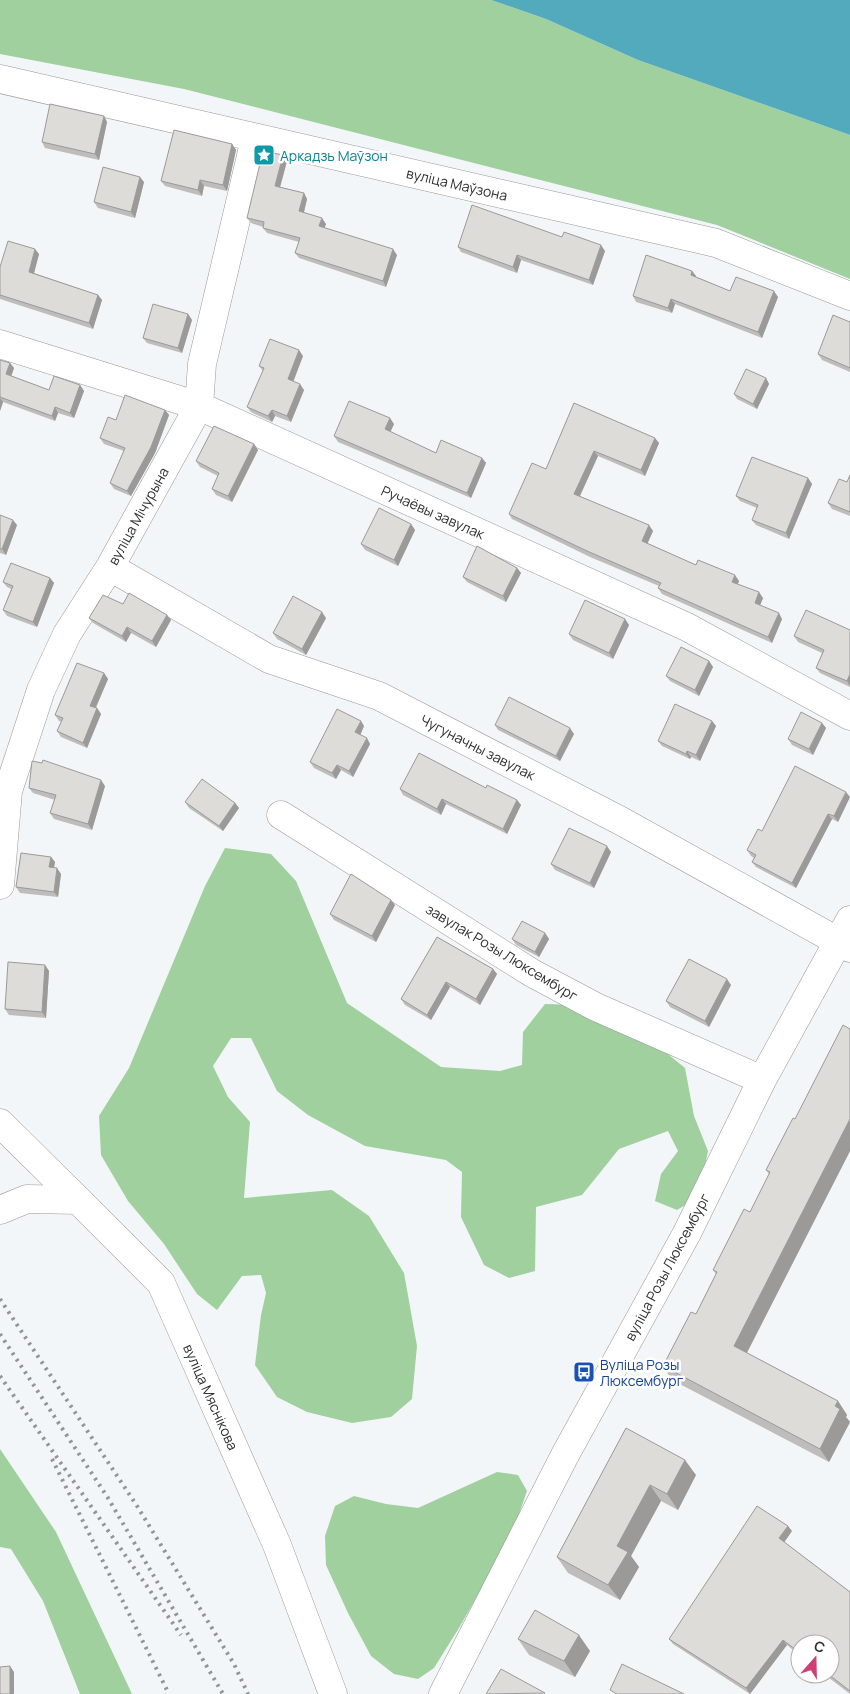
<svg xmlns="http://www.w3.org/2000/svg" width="850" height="1694" viewBox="0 0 850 1694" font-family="Manrope,sans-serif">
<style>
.forest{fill:#9fd09d}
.water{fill:#53aabc}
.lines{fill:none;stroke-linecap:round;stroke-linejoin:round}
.street-casing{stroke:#96989a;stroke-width:29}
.street{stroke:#fff;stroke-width:28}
.rail{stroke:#929496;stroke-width:4;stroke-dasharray:2.5 5;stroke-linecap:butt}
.wall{fill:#bfbdbb}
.shaded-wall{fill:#9b9a98}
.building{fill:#dedcd9;stroke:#9b9a98}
.labels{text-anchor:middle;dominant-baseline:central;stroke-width:5;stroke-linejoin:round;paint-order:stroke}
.culture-label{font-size:14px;fill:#0d838f;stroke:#fff;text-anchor:start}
.street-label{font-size:14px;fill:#2f3031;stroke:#fff}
.transit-label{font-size:14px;fill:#164399;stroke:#fff;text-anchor:start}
</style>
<rect width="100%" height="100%" fill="#f3f6f8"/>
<path class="forest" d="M0 0H491L546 19 638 60 850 135V279L717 225 184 89 0 54Z
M225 848 271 854 296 881 347 1003 441 1067 500 1071 522 1065 523 1032 545 1004 578 1005 653 1042 685 1068 694 1116 708 1151 703 1176 692 1201 677 1210 655 1201 661 1174 678 1151 668 1131 619 1149 582 1195 536 1207 535 1271 509 1278 484 1265 461 1217 462 1172 446 1160 365 1146 308 1115 277 1091 251 1038H231L213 1066 228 1097 250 1122 244 1198 332 1190 369 1216 404 1273 417 1346 412 1399 391 1417 352 1423 307 1412 277 1397 255 1365 261 1315 266 1293 261 1275 242 1276 217 1310 197 1294 164 1244 128 1201 101 1155 99 1116 129 1068 205 886Z
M0 1449 56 1532 132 1694H80L43 1601 11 1549 0 1547Z
M497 1472 518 1475 527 1491 512 1534 459 1628 434 1668 418 1679 394 1674 371 1656 348 1613 326 1565 325 1536 335 1506 354 1496 386 1504 418 1508Z"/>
<path class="water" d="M491 0H850V135L638 60 546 19Z"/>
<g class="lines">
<g class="street-casing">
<path id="street" d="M0 79 716 243 850 296
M0 344 199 406 687 627 850 716
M110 567 269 659 379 696 621 821 850 948
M281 815 532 973 596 1007 762 1080
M0 885 8 791 41 690 67 634 110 567 199 406 202 364 255 139
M0 1123 78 1200
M0 1210 27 1199 78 1200 161 1283 277 1545 333 1694
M443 1694 565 1455 687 1233 762 1080 850 920"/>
</g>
<use href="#street" class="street"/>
<path class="rail" d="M0 1299 137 1506 234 1664 248 1694
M0 1334 108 1498 223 1694
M0 1376 181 1635
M52 1459 169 1694"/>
</g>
<path class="wall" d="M104 116 107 122 99 160 45 148 42 142Z
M232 144 236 150 227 191 204 186 202 196 165 186 161 181Z
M287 161 280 187 304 193 307 199 304 212 326 224 324 228 397 255 386 287 299 258 295 253 299 242 267 233 263 228V227L251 223 247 218Z
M144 182 135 218 98 208 94 202Z
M562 237 605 251 593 285 521 260 517 273 461 252 458 247Z
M39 254 34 273 98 295 102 300 93 329 0 299V267Z
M692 271 696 276V277L730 291 778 297 762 338 675 304 672 313 636 302 633 296Z
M188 314 192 320 182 353 147 343 143 338Z
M850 322V372L822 360 818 354Z
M303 356 293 381 304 390 291 422 275 416 272 422 251 412 247 407 263 371 259 366Z
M0 360 10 363 14 368 11 376 49 390 80 385 84 391 74 418 58 413 55 421 3 402 0 411Z
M766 378 769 384 757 409 737 399 734 394Z
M574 403 659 443 645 476 598 456 580 496 653 531 647 543 696 565 739 581 738 584 763 598 760 605 782 619 772 643 662 594 658 588 659 586 590 557 512 519 509 514 546 469Z
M165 410 169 415 155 453 131 496 114 489 110 483 124 451 104 444 100 438 116 420Z
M394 424 390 432 436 453 482 458 486 463 471 498 338 442 334 436Z
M254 444 258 450 232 502 216 495 212 489 218 476 200 467 196 461Z
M850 475V516L832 509 828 503 847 482Z
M808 478 812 484 789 539 756 525 752 520 757 508 740 501 736 496Z
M0 515 17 525 6 555 0 553Z
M411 524 415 530 398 566 365 550 361 544Z
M517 568 521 573 506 602 467 582 463 577Z
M50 578 54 583 37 627 7 616 3 610 11 589 7 587 3 582Z
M123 604 167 615 171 620 156 647 131 633 126 642 93 623 89 618Z
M326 618 306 655 277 639 273 633Z
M625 619 629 625 613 659 573 640 569 634Z
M850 630V687L820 673 816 668 822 653 798 642 794 636Z
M709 661 713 667 699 696 670 681 666 676Z
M104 673 108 679 96 708H97L101 714 87 748 61 737 57 731 62 722 59 721 55 715Z
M712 721 716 726 700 761 691 757 690 759 662 746 658 741Z
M822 723 826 728 813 755 792 745 788 739Z
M495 725 574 734 560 761 498 730Z
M364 726 360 735 370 744 353 777 341 770 336 779 314 768 310 762Z
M105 786 92 830 54 819 50 813 55 800 33 793 29 788Z
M486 788 517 800 521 805 507 834 446 804 441 815 403 795 400 789Z
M850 797 838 822 832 819 796 888 756 867 752 862 754 858 751 856 747 850 762 831Z
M185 802 235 803 239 808 223 831 189 808Z
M611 852 594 888 555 870 551 864Z
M51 857 55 862 54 868 61 874 58 897 20 893 16 887Z
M395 905 376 942 334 920 330 914Z
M545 933 549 939 539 957 516 945 512 939Z
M437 937 493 969 497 974 480 1005 450 987 431 1020 405 1005 401 999Z
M45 965 49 971 46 1018 9 1015 5 1009Z
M731 985 709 1027 670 1007 666 1001Z
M850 1029V1151L747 1353 838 1401 847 1415 846 1417 850 1422 829 1462 672 1380 663 1366 696 1314 716 1274 713 1270 750 1212 769 1174 766 1170 795 1119Z
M626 1428 696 1475 678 1510 661 1501 631 1556 639 1567 620 1600 568 1573 557 1557Z
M792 1531 784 1542 850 1592V1694L824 1674H830L800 1644V1656L787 1645 750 1694 673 1644 669 1639Z
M518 1639 590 1651 575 1677 529 1655Z"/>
<path class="shaded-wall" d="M104 116 107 122 99 160 95 154Z
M232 144 236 150 227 191 223 185Z
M283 155 287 161 279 191 275 186Z
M140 177 144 182 135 218 131 212Z
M200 180 204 186 202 196 198 190Z
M304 193 307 199 303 216 299 211Z
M322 218 326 224 323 232 319 226Z
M601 245 605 251 593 285 589 280Z
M35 249 39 254 33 277 29 272Z
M393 249 397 255 386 287 383 281Z
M517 255 521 260 517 273 513 267Z
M692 271 696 276 694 281 691 275Z
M774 291 778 297 762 338 758 332Z
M98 295 102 300 93 329 89 323Z
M671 299 675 304 672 313 668 308Z
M188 314 192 320 182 353 178 348Z
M299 350 303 356 292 385 288 379Z
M10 363 14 368 10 380 6 374Z
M766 378 769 384 757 409 753 404Z
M300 384 304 390 291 422 287 416Z
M80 385 84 391 74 418 70 413Z
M0 398 3 402 0 411Z
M55 407 58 413 55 421 52 416Z
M165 410 169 415 155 453 131 496 127 491Z
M272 410 275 416 272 422 268 416Z
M390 418 394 424 389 435 385 429Z
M655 438 659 443 645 476 641 470Z
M254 444 258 450 232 502 228 496Z
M594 451 598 456 578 500 574 494Z
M482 458 486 463 471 498 467 493Z
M808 478 812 484 789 539 786 533Z
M13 520 17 525 6 555 2 549Z
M411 524 415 530 398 566 394 560Z
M649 525 653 531 646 547 642 541Z
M517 568 521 573 506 602 503 596Z
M735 575 739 581 736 587 732 582Z
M50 578 54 583 37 627 33 622Z
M759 592 763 598 759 608 755 603Z
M322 612 326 618 306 655 302 649Z
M779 613 782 619 772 643 768 637Z
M167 615 171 620 156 647 152 641Z
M625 619 629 625 613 659 609 653Z
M127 627 131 633 126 642 122 636Z
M709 661 713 667 699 696 695 690Z
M104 673 108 679 94 711 90 706Z
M850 674V686L847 681Z
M97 708 101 714 87 748 83 743Z
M361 721 364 726 359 738 355 732Z
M712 721 716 726 700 761 696 755Z
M822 723 826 728 813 755 809 749Z
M570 728 574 734 560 761 556 756Z
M367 738 370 744 353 777 349 771Z
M687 751 691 757 690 759 686 754Z
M337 765 341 770 336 779 332 773Z
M101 780 105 786 92 830 88 824Z
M846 792 850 797 838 822 834 816Z
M442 799 446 804 441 815 437 809Z
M517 800 521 805 507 834 503 829Z
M235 803 239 808 223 831 219 826Z
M828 814 832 819 796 888 792 883Z
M607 846 611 852 594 888 590 883Z
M51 857 55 862 53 873 49 867Z
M57 868 61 874 58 897 54 892Z
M391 900 395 905 376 942 372 936Z
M545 933 549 939 539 957 535 952Z
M45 965 49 971 46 1018 42 1012Z
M493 969 497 974 480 1005 476 999Z
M727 979 731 985 709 1027 705 1021Z
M446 982 450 987 431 1020 427 1015Z
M850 1119V1151L743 1360 734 1346Z
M838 1401 847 1415 846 1417 850 1422 829 1462 820 1449 835 1406Z
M685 1460 696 1475 678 1510 667 1494Z
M650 1485 661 1501 631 1556 639 1567 620 1600 608 1585 617 1546Z
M788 1526 792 1531 783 1544 779 1538Z
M579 1635 590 1651 575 1677 564 1661Z
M783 1640 787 1645 750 1694 746 1688Z
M10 1666 14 1672V1694H10Z"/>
<path class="building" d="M50 104 104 116 95 154 42 142Z
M174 130 232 144 223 185 200 180 198 190 161 181Z
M263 151 283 155 275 186 304 193 299 211 322 218 319 226 393 249 383 281 295 253 300 238 263 228 264 222 247 218Z
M103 167 140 177 131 212 94 202Z
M472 205 562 237 564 232 601 245 589 280 517 255 513 267 458 247Z
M8 241 35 249 29 272 98 295 89 323 0 295V267Z
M646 255 692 271 691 275 730 291 736 277 774 291 758 332 671 299 668 308 633 296Z
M153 304 188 314 178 348 143 338Z
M833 315 850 322V368L818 354Z
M270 339 299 350 288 379 300 384 287 416 272 410 268 416 247 407 264 368 259 366Z
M0 360 10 363 6 374 49 390 54 376 80 385 70 413 55 407 52 416 0 397Z
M746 369 766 378 753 404 734 394Z
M125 395 165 410 151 447 127 491 110 483 125 448 100 438 108 417 116 420Z
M349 401 390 418 385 429 436 453 441 440 482 458 467 493 334 436Z
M574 403 655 438 641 470 594 451 574 494 649 525 642 541 696 565 698 560 735 575 732 582 759 592 755 603 779 613 768 637 658 588 661 583 587 551 509 514 532 463 546 469Z
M214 426 254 444 228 496 212 489 219 473 196 461Z
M752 457 808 478 786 533 752 520 758 505 736 496Z
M850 475V512L828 503 839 479 847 482Z
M379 508 411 524 394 560 361 544Z
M0 515 13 520 2 549H0Z
M477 546 517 568 503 596 463 577Z
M11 563 50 578 33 622 3 610 13 586 3 582Z
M129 593 167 615 152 641 127 627 122 636 89 618 103 595 123 604Z
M293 596 322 612 302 649 273 633Z
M585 600 625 619 609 653 569 634Z
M806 610 850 630V674L847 681 816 668 824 650 794 636Z
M681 647 709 661 695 690 666 676Z
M77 663 104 673 90 706 97 708 83 743 57 731 63 718 55 715Z
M509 697 570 728 556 756 495 725Z
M675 704 712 721 696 755 687 751 686 754 658 741Z
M337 709 361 721 355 732 367 738 349 771 337 765 332 773 310 762Z
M801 712 822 723 809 749 788 739Z
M419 753 486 788 487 785 517 800 503 829 442 799 437 809 400 789Z
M43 760 101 780 88 824 50 813 56 795 29 788 32 761 42 763Z
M795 766 846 792 834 816 828 814 792 883 752 862 756 855 747 850 758 829 762 831Z
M202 779 235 803 219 826 185 802Z
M569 828 607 846 590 883 551 864Z
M21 853 51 857 49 867 57 868 54 892 16 887Z
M351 874 391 900 372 936 330 914Z
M522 921 545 933 535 952 512 939Z
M437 937 493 969 476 999 446 982 427 1015 401 999Z
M689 959 727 979 705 1021 666 1001Z
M8 962 45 965 42 1012 5 1009Z
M843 1025 850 1029V1119L734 1346 838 1401 835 1406 840 1409 820 1449 663 1366 691 1312 696 1314 717 1272 713 1270 744 1209 750 1212 770 1172 766 1170 793 1118 795 1119Z
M626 1428 685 1460 667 1494 650 1485 617 1546 628 1552 608 1585 557 1557Z
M757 1506 788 1526 779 1538 850 1592V1691L828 1674H830V1644H800V1653L783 1640 746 1688 669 1639Z
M535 1610 579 1635 564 1661 518 1639Z
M622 1664 684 1694H617L610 1690Z
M10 1666V1694H0V1667Z
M501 1669 545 1693 486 1694Z"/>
<defs>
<g id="sight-square" transform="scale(1.125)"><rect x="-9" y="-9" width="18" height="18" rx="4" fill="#0f9aa8" stroke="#fff"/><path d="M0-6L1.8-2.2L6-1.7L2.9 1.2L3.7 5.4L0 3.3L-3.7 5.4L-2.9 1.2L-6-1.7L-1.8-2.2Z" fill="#fff"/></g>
<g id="bus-square" transform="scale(1.125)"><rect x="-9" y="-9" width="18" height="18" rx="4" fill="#1a4fb4" stroke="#fff"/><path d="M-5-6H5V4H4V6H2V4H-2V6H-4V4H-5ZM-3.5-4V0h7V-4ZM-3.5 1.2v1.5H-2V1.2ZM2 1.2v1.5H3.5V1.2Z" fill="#fff"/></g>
</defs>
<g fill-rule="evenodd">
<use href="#sight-square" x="264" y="155"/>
<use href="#bus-square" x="584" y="1372"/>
</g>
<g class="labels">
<g class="culture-label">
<text x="280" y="155">Аркадзь Маўзон</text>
</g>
<g class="street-label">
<text transform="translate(457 184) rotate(13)">вуліца Маўзона</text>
<text transform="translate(433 512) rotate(24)">Ручаёвы завулак</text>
<text transform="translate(138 516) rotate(-61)">вуліца Мічурына</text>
<text transform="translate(478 747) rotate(27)">Чугуначны завулак</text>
<text transform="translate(502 952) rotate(31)">завулак Розы Люксембург</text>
<text transform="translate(667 1267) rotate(-62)">вуліца Розы Люксембург</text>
<text transform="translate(211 1397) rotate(66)">вуліца Мяснікова</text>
</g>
<g class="transit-label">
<text x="600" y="1364">Вуліца Розы<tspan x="600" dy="16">Люксембург</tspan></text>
</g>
</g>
<g transform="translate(815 1659) rotate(20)"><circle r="24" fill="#ffffff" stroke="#acacad"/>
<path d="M0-4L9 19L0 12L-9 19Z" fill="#cc4176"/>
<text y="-8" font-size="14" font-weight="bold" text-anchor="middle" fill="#2f3031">С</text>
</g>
</svg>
